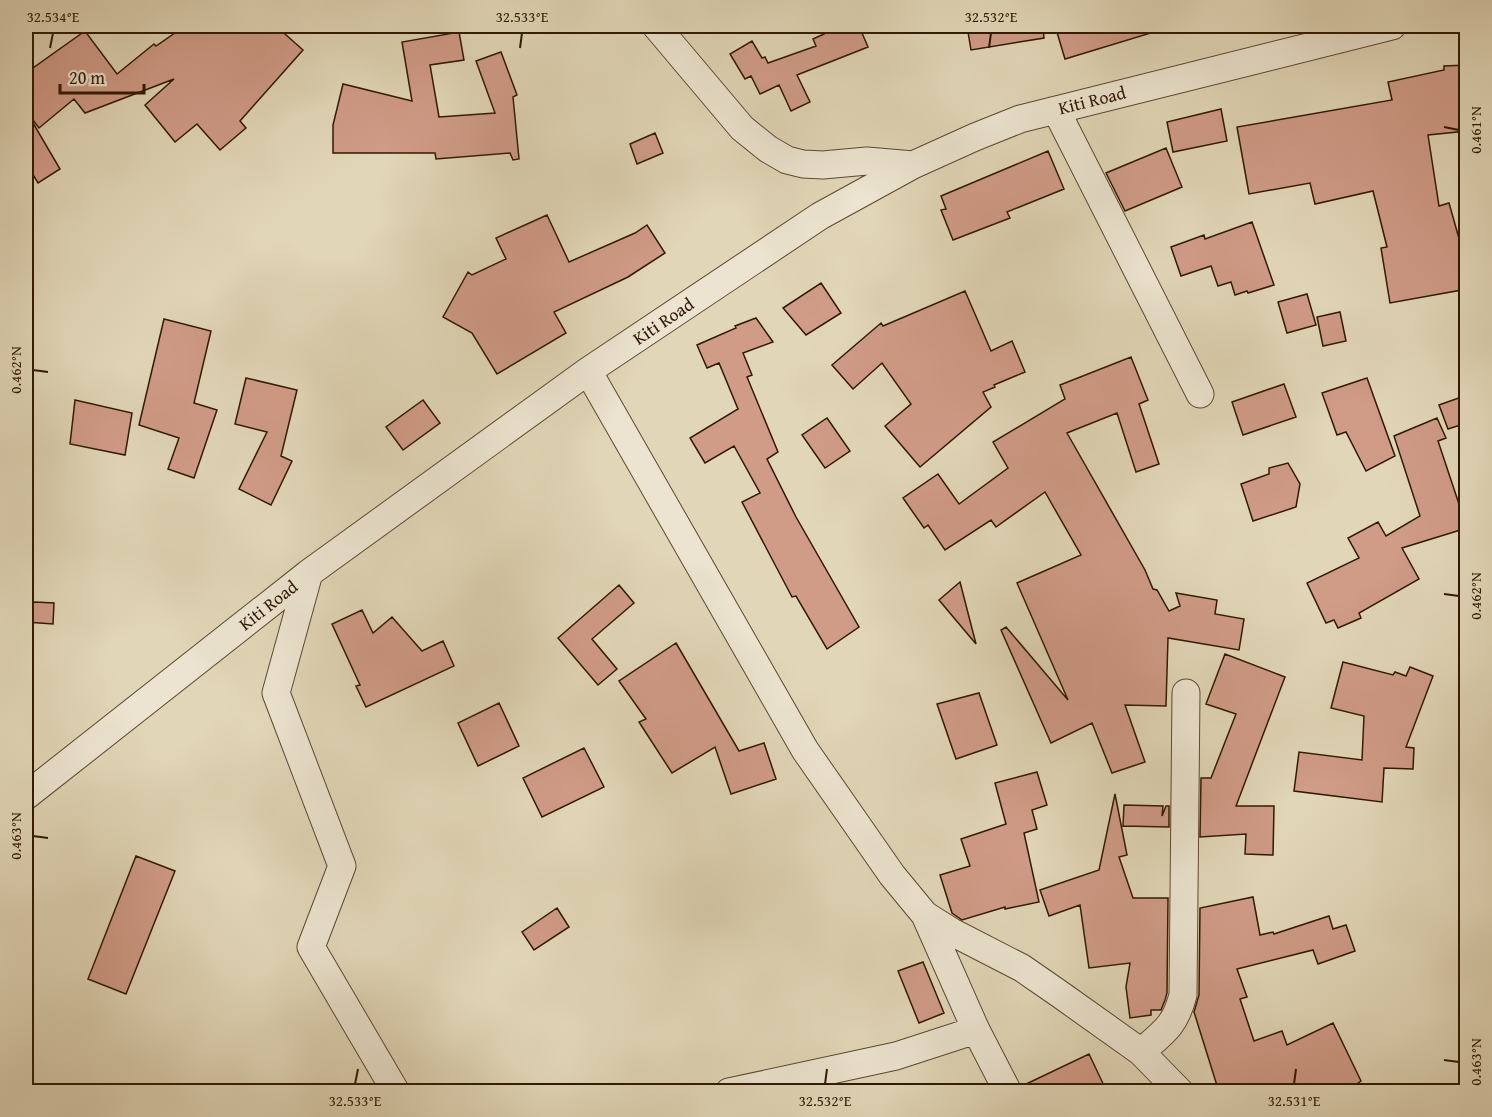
<svg xmlns="http://www.w3.org/2000/svg" width="1492" height="1117" viewBox="0 0 1492 1117" font-family="'Gentium Book Plus',serif">
<style>
.building{fill:#d09b87;stroke:#301902;stroke-width:1.5}
.lines{fill:none;stroke-linecap:round;stroke-linejoin:round}
.minor-casing{stroke:#5c482f;stroke-width:29}
.minor{stroke:#ece4d0;stroke-width:27}
.ticks{fill:none;stroke:#301902;stroke-width:2}
.labels{text-anchor:middle;dominant-baseline:central;stroke-width:6;stroke-linejoin:round;paint-order:stroke}
.street-label{font-size:18px;fill:#301902;stroke:#ece4d0}
.neatline{fill:none;stroke:#301902;stroke-width:2}
.ticks-label{font-size:15px;text-anchor:middle;fill:#301902}
</style>
<rect width="100%" height="100%" fill="#e1d6b7"/>
<filter id="stains"><feTurbulence type="fractalNoise" baseFrequency=".00333" numOctaves="4"/><feColorMatrix values="0 0 0 0 .2 0 0 0 0 .09 0 0 0 0 .02 0 0 0 .5 -.17"/></filter>
<radialGradient id="worn" r=".72"><stop offset=".6" stop-color="#630" stop-opacity="0"/><stop offset="1" stop-color="#630" stop-opacity=".3"/></radialGradient>
<path class="building" d="M185 26H276L303 50 240 121 246 128 220 150 197 124 175 142 145 105 174 79 85 113 74 99 39 128 26 111V73L85 31 117 74 154 44 156 46Z
M821 26H859L868 47 797 75 810 102 791 111 779 85 760 94 751 76 745 79 730 54 752 41 762 58 765 57 768 63 816 46 813 39 824 34Z
M967 26H1043L1044 38 971 50Z
M1068 26H1153L1154 32 1065 59 1056 29Z
M459 32 464 60 430 65 439 117 495 113 476 61 501 52 517 95 513 97 519 159 513 160 510 153 436 159 435 153H333V125L343 84 412 101 402 42Z
M1467 65V131L1428 135 1439 206 1449 203 1460 242 1467 240V289L1390 303 1381 248 1387 247 1373 191 1315 204 1310 183 1249 194 1237 127 1392 100 1388 82 1444 70V66Z
M1221 109 1227 141 1173 152 1167 122Z
M26 111 60 169 38 183 26 163Z
M655 133 663 153 637 164 630 144Z
M1166 148 1182 187 1125 211 1106 173Z
M1048 151 1064 189 1007 212 1010 218 953 240 941 210 946 209 941 196Z
M547 215 569 262 635 233 647 225 665 253 628 277 554 312 566 333 497 374 472 333 443 317 468 272 472 275 506 259 496 238Z
M1252 222 1274 285 1248 293 1247 291 1235 295 1231 282 1218 286 1211 266 1181 276 1171 247 1204 235 1205 239Z
M821 283 841 313 806 335 783 308Z
M965 291 991 351 1012 341 1025 372 994 385 995 387 983 392 991 407 920 467 885 426 911 404 882 363 853 389 832 365 881 323 883 326Z
M1307 294 1316 325 1287 333 1278 302Z
M1340 312 1346 341 1323 346 1317 317Z
M756 318 773 342 743 353 752 375 747 377 778 452 767 459 796 517 859 627 827 649 796 596 792 597 742 502 760 493 734 446 705 463 690 438 738 409 719 363 707 368 697 345 736 328 735 326Z
M164 319 211 331 194 403 217 410 194 478 168 469 179 438 139 425Z
M1131 357 1148 400 1139 404 1159 464 1136 472 1117 413 1067 433 1145 570 1153 589 1157 590 1169 611 1180 606 1176 593 1217 600 1215 614 1244 619 1239 650 1168 638 1166 706 1125 705 1145 762 1112 773 1092 723 1051 743 1001 630 1006 627 1068 700 1017 583 1081 555 1045 492 996 527 991 520 945 550 928 525 924 528 903 498 938 474 959 504 1008 468 993 442 1065 399 1060 385Z
M246 378 297 390 281 456 292 461 271 505 239 489 267 432 235 424Z
M1367 378 1395 456 1366 471 1346 432 1337 435 1322 393Z
M1284 384 1296 417 1243 435 1232 402Z
M1467 395V423L1448 429 1439 405Z
M75 400 132 413 125 455 70 444Z
M423 400 440 423 403 450 386 427Z
M827 418 850 451 825 468 802 435Z
M1437 418 1446 438 1438 441 1467 528 1402 548 1419 579 1359 613 1361 618 1338 628 1334 620 1326 623 1307 583 1359 558 1348 538 1378 522 1386 536 1420 516 1394 436Z
M1288 463 1300 484 1296 507 1253 521 1241 484 1269 474V468Z
M960 582 976 644 939 600Z
M619 585 634 603 592 639 617 669 598 685 558 638Z
M35 602 54 603 53 624 26 622V604Z
M362 610 373 633 392 617 422 651 443 641 454 666 366 707 356 686 360 685 332 624Z
M676 643 739 751 764 743 776 779 731 794 715 747 672 773 639 722 646 719 619 681Z
M1225 654 1285 677 1236 806H1274L1273 855 1245 854 1246 834 1200 837 1201 778H1211L1236 714 1206 704Z
M1343 662 1393 675 1395 672 1406 676 1410 667 1433 676 1406 747 1414 748 1413 769 1384 768 1382 802 1294 791 1299 752 1362 760 1364 716 1331 708Z
M979 693 997 745 956 759 937 704Z
M499 703 519 746 478 766 458 723Z
M584 748 604 787 542 817 523 778Z
M1037 772 1047 805 1032 810 1037 829 1024 833 1039 902 1005 909V907L962 920 952 913 940 875 970 866 961 839 1006 824 995 783Z
M1115 794 1127 855 1119 857 1133 898H1168L1167 993 1165 1000 1161 1010H1151V1015L1130 1018 1126 987 1130 963 1089 968 1080 905 1049 916 1040 890 1099 870Z
M1124 805 1163 806 1162 816 1166 806H1169V827L1123 826Z
M136 856 175 871 126 994 88 979Z
M1253 897 1260 935 1273 932 1274 934 1329 916 1333 929 1346 925 1355 951 1318 964 1313 950 1237 969 1247 997 1240 999 1254 1041 1282 1031 1287 1045 1333 1023 1361 1081 1345 1092H1219L1194 1012 1199 995 1200 908Z
M557 908 569 927 534 950 522 932Z
M923 962 944 1013 919 1023 898 971Z
M1089 1054 1107 1092H1024L1022 1086Z"/>
<g class="lines">
<g class="minor-casing">
<path id="minor" d="M656 26 742 128 768 149 787 160 803 164 823 165 867 161 913 165
M1056 110 1200 394
M588 371 805 750 892 875 925 915 952 932 1022 968 1061 995 1141 1052 1180 1092
M309 573 276 693 342 866 311 947 396 1092
M26 796 309 573 588 371 820 216 913 165 975 137 1020 119 1392 26
M925 915 976 1030 1008 1092
M1141 1052C1164 1032 1175 1026 1183 995L1186 693
M729 1092 896 1056 976 1030"/>
</g>
<use href="#minor" class="minor"/>
</g>
<path class="ticks" d="M50 48 53 33M520 48 522 33M989 48 991 33M1444 127 1459 130M33 370 48 372M1444 594 1459 596M33 836 48 838M1444 1060 1459 1062M355 1084 358 1069M825 1084 827 1069M1294 1084 1296 1069"/>
<g class="labels">
<g class="street-label">
<text transform="translate(1092 100) rotate(-14)">Kiti Road</text>
<text transform="translate(663 321) rotate(-34)">Kiti Road</text>
<text transform="translate(268 605) rotate(-38)">Kiti Road</text>
</g>
</g>
<rect width="1492" height="1117" fill="none" stroke="#e1d6b7" stroke-width="66"/>
<path d="M60 84v9h84v-9" fill="none" stroke="#301902" stroke-width="3"/>
<text x="69" y="84" font-size="18" fill="#301902" stroke="#ece4d0" stroke-width="4.5" paint-order="stroke">20 m</text>
<rect x="33" y="33" width="1426" height="1051" class="neatline"/>
<g class="ticks-label">
<text x="53" y="22">32.534°E</text>
<text x="522" y="22">32.533°E</text>
<text x="991" y="22">32.532°E</text>
<text transform="translate(1476 130) rotate(-90)" y="5">0.461°N</text>
<text transform="translate(16 370) rotate(-90)" y="5">0.462°N</text>
<text transform="translate(1476 596) rotate(-90)" y="5">0.462°N</text>
<text transform="translate(16 836) rotate(-90)" y="5">0.463°N</text>
<text transform="translate(1476 1062) rotate(-90)" y="5">0.463°N</text>
<text x="355" y="1106">32.533°E</text>
<text x="825" y="1106">32.532°E</text>
<text x="1294" y="1106">32.531°E</text>
</g>
<rect width="100%" height="100%" filter="url(#stains)"/>
<rect width="100%" height="100%" fill="url(#worn)"/>
</svg>
